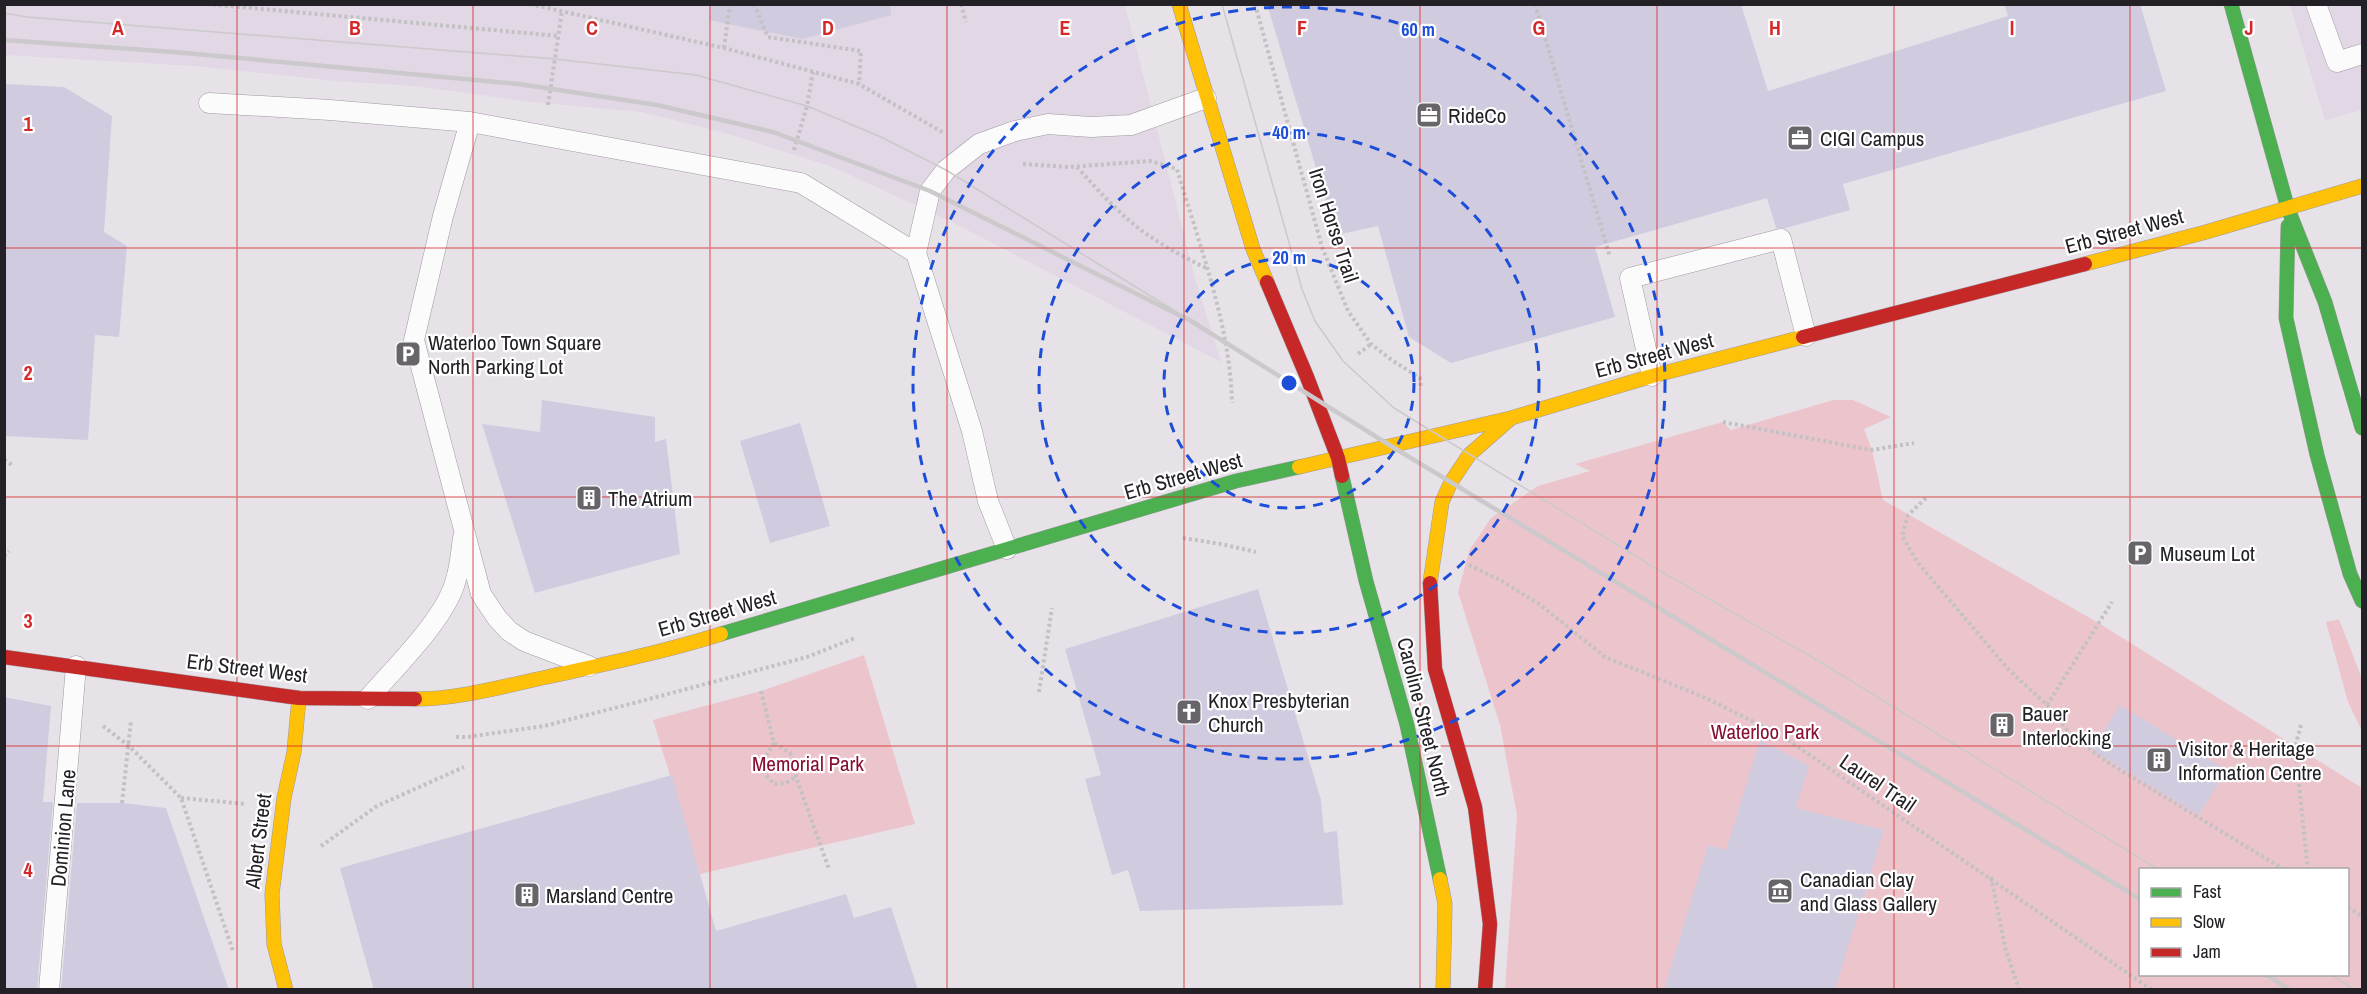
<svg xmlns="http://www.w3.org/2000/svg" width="2367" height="994" viewBox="0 0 2367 994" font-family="'Archivo Narrow',sans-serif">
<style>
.built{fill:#e1d7e5}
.green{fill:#ecc5cc;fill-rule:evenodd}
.building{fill:#d0cbdf}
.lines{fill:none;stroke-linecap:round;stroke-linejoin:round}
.lane-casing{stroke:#9e9a9f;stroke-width:21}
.fast-casing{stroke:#9e9a9f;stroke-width:15}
.slow-casing{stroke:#9e9a9f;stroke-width:15}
.jam-casing{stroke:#9e9a9f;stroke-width:15}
.path{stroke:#c3c1c4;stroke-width:4;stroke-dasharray:3 3;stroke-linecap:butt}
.lane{stroke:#fbfbfc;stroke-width:20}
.fast{stroke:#4caf50;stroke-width:14}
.slow{stroke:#ffc107;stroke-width:14}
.jam{stroke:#c62828;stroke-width:14}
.tram{stroke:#cbc9cb;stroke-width:1.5}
.rail{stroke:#cbc9cb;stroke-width:4.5}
.grid{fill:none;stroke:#d62828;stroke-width:1.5;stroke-opacity:0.55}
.ring{fill:none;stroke:#1d4ed8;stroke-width:3;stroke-dasharray:10 8}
.labels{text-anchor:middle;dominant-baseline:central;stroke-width:4.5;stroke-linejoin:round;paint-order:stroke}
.poi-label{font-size:21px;fill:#242126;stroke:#fff;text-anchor:start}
.street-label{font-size:21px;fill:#242126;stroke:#fff}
.park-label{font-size:21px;fill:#861031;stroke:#fff}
.grid-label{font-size:20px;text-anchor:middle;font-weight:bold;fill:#d62828;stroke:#fff;stroke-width:4.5;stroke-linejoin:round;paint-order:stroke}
.centre{fill:#1d4ed8;stroke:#fff;stroke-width:3}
.ring-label{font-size:18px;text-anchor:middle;font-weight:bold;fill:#1d4ed8;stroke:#fff;stroke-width:4.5;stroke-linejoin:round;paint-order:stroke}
</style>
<rect width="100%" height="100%" fill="#e7e2e8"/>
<path class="built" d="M4 5H1125L1196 281 1221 362 956 224 833 167 722 132 642 112 532 102 415 86 336 81 194 66 5 55Z
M2290 5H2362V110L2325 120Z"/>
<path class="green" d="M1833 400H1853L1891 417 1864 429 1872 450 1883 500 2097 622 2362 788V989H1505L1517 815 1500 725 1458 592 1469 551 1491 518 1538 486 1590 471 1575 464 1723 422 1731 430ZM2140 870H2348V974H2140Z
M2339 619 2362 679V731L2348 702 2326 622Z
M864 655 915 824 700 874 653 720 761 691Z"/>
<path class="building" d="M711 4H890L891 15 802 39 709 20Z
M1267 4H1741L1768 91 2008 16 2004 4H2140L2166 91 1843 184 1850 210 1786 228H1776L1767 198 1595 247 1615 317 1451 363 1409 337 1378 226 1336 235Z
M4 84 64 87 112 116 104 232 127 246 119 337 95 335 88 440 4 436Z
M542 400 655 417V442L666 439 680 554 535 593 482 424 540 432Z
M800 423 830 526 770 543 740 441Z
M1258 589 1321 800 1324 833 1337 831 1343 905 1140 911 1128 870 1112 875 1085 779 1101 775 1065 649Z
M4 697 51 706 43 802H53L37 990H4Z
M2120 705 2226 770 2199 815 2092 750Z
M1760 740 1809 766 1796 808 1884 830 1835 990H1664L1708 845 1726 850Z
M672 775 716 931 846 894 854 918 891 907 918 990H374L340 868Z
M77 803H122L166 808 229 990H61Z"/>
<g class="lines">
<g class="lane-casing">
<path id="lane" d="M2316 4 2337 62 2362 54
M209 103 330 110 470 122 801 183 916 253
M470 122 443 216 414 340 481 594 497 618 509 631 524 641 589 666
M1652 376 1630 278 1781 239 1806 336
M1007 549 988 501 972 431 916 253 930 191 946 170 979 144 1015 131 1048 124 1091 127 1131 125 1206 98
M368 699C394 668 447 618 456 579 460 566 461 552 463 538
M49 990 76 666"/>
</g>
<g class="fast-casing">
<path id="fast" d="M2231 4 2288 209 2325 302 2362 428
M2288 226 2286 318 2317 455 2350 574 2362 601
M1342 476 1366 581 1407 725 1440 879
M721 634 1236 481 1299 467"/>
</g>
<g class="slow-casing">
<path id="slow" d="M1179 4 1253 249 1267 282
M2085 264 2206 232 2362 186
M1299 467 1511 418 1652 376 1803 337
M1430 583 1442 502 1451 482 1469 455 1510 419
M415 699C459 699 504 686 547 677 605 664 664 652 721 634
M1440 879 1445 904 1443 990
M286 990 274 944 272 894 284 798 294 752 299 698"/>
</g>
<g class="jam-casing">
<path id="jam" d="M1267 282 1307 377 1338 458 1342 476
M1803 337 2085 264
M1430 583 1435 669 1475 807 1490 924 1485 990
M4 657 299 698 415 699"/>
</g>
<path class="path" d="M207 4 559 36
M530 4 724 48 859 84 944 133
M754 4 768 37 861 51 859 84
M961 4 966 22
M1255 4 1322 247 1348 311 1371 344 1393 361 1420 378 1421 389
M1535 4 1610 257
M724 48 730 4
M548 105 562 11
M794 150 807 106 813 72
M1023 164 1069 167 1150 161 1177 169C1199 245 1230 323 1232 403
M1077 167C1097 189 1117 212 1141 230 1161 245 1184 257 1206 268
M1358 354 1371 344
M1723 422 1872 450 1914 443
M4 460 14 466
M1926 498 1908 515 1902 536 1918 563 2009 670 2047 705 2071 735 2107 762 2285 870
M1183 538 1221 544 1256 552
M4 556 9 551
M1469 565 1500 580 1539 604 1605 657 1706 698 1782 736 2152 990
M761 691 774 743 790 753 797 763 796 777 829 869
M1039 692 1052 608
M2047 705 2112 602
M2301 725 2295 747 2308 870
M103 726 129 746 181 798 233 951
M456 737H467L544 726 634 703 807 657 855 638
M774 743 765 758 764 773 774 784 786 783 796 777
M181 798 246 804
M122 803 131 721
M321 846 377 806 464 767
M1991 877 2005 947 2019 990
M2348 907 2362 917"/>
<use href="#lane" class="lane"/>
<use href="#fast" class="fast"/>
<use href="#slow" class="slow"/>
<use href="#jam" class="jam"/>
<path class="tram" d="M1222 4 1302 289 1315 321 1343 361 1394 408 1660 571 1817 660 2159 870
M4 13 27 17 555 59 696 75 807 106 881 137 946 170 1191 321
M2330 974 2355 990"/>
<path class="rail" d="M4 40 174 52 519 84 657 105 773 132 930 191 1191 321 1391 446 2140 899
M2265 974 2290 990"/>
</g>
<path class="grid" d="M237 4V990M473 4V990M710 4V990M947 4V990M1184 4V990M1420 4V990M1657 4V990M1894 4V990M2130 4V990M4 248H2362M4 497H2362M4 746H2362"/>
<g class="ring">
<circle cx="1289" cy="383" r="125"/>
<circle cx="1289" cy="383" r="250"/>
<circle cx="1289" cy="383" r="376"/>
</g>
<defs>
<g id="office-square" transform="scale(1.35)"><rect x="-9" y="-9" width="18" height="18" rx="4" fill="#68656a" stroke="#fff"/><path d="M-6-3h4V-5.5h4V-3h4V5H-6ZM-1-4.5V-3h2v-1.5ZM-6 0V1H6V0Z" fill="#fff"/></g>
<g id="parking-square" transform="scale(1.35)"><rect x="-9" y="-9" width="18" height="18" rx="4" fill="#68656a" stroke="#fff"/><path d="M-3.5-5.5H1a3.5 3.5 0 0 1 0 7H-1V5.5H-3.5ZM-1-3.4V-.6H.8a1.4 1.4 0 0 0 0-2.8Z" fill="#fff"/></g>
<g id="building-square" transform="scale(1.35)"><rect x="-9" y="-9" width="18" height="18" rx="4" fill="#68656a" stroke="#fff"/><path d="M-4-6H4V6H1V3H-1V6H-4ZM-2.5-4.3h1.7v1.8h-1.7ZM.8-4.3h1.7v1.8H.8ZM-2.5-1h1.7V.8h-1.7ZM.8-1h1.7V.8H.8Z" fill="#fff"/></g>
<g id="church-square" transform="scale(1.35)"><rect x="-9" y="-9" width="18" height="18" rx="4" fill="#68656a" stroke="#fff"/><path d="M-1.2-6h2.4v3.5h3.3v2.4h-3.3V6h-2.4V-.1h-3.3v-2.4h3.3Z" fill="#fff"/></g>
<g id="museum-square" transform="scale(1.35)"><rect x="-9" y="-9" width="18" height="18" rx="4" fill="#68656a" stroke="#fff"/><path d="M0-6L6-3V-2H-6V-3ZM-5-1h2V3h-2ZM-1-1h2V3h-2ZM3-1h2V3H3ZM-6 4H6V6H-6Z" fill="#fff"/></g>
</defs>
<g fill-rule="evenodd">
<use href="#office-square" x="1429" y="115"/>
<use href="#office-square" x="1800" y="138"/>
<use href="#parking-square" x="408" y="354"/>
<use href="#building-square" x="589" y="498"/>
<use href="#parking-square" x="2140" y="553"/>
<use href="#church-square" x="1189" y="712"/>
<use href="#building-square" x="2002" y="725"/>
<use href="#building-square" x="2159" y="760"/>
<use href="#museum-square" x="1780" y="891"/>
<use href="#building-square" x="527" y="895"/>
</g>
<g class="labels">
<g class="poi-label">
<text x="1448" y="115">RideCo</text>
<text x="1820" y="138">CIGI Campus</text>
<text x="428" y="342">Waterloo Town Square<tspan x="428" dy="24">North Parking Lot</tspan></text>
<text x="608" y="498">The Atrium</text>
<text x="2160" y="553">Museum Lot</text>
<text x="1208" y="700">Knox Presbyterian<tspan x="1208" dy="24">Church</tspan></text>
<text x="2022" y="713">Bauer<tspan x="2022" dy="24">Interlocking</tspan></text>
<text x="2178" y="748">Visitor &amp; Heritage<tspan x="2178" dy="24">Information Centre</tspan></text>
<text x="1800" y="879">Canadian Clay<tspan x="1800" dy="24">and Glass Gallery</tspan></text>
<text x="546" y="895">Marsland Centre</text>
</g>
<g class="street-label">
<text transform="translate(1334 225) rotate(72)">Iron Horse Trail</text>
<text transform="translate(2124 231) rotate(-15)">Erb Street West</text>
<text transform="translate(1654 355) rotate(-15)">Erb Street West</text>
<text transform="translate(1183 476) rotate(-16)">Erb Street West</text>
<text transform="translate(717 613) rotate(-16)">Erb Street West</text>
<text transform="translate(247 668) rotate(7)">Erb Street West</text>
<text transform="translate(1424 717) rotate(76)">Caroline Street North</text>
<text transform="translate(1878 783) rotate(34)">Laurel Trail</text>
<text transform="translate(63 828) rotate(-85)">Dominion Lane</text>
<text transform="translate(258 841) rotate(-83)">Albert Street</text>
</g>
<g class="park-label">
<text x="1765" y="731">Waterloo Park</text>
<text x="808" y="763">Memorial Park</text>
</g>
</g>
<g class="grid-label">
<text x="118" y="35">A</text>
<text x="355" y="35">B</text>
<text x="592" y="35">C</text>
<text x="828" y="35">D</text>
<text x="1065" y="35">E</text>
<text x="1302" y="35">F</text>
<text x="1539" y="35">G</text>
<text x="1775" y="35">H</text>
<text x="2012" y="35">I</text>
<text x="2249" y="35">J</text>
<text x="28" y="131">1</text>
<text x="28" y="380">2</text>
<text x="28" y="628">3</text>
<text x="28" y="877">4</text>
</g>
<circle cx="1289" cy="383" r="9" class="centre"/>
<g class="ring-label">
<text x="1418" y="36">60 m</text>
<text x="1289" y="139">40 m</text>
<text x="1289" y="264">20 m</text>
</g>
<rect width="2367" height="994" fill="none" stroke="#242126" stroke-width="12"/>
<rect x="2139" y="868" width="210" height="108" fill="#ffffff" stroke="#a7a6a8" stroke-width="1.5"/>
<rect x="2151" y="888" width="30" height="9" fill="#4caf50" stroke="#a7a6a8" stroke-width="1.5"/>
<text x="2193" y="898" font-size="18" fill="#242126">Fast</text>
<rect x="2151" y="918" width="30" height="9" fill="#ffc107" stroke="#a7a6a8" stroke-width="1.5"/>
<text x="2193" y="928" font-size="18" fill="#242126">Slow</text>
<rect x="2151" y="948" width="30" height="9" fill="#c62828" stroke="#a7a6a8" stroke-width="1.5"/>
<text x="2193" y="958" font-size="18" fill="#242126">Jam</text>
</svg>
